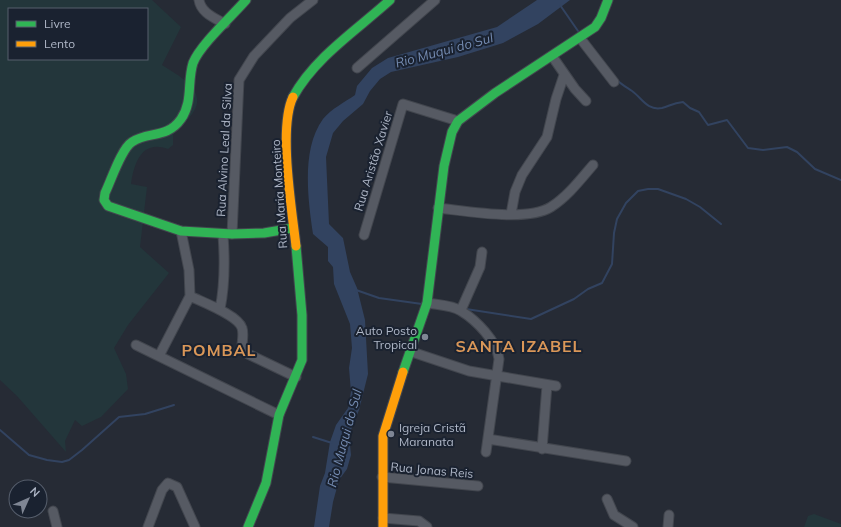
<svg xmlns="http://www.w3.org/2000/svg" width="841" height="527" viewBox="0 0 841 527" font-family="Mulish,sans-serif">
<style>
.green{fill:#23363b;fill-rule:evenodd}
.water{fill:#324360}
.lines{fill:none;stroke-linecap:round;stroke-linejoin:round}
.stream{stroke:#324360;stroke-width:2}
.street-casing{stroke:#42464e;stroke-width:11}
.fast-casing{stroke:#42464e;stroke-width:11}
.slow-casing{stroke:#42464e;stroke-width:11}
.street{stroke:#565a63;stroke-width:9}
.fast{stroke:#30b455;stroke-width:9}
.slow{stroke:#ff9f0a;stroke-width:9}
.poi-dot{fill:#7f8694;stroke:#1a2230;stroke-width:1.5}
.labels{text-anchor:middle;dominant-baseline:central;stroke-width:4;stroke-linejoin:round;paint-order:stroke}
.street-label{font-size:12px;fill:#afb7c7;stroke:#1a2230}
.poi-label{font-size:12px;fill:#afb7c7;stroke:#1a2230;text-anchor:end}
.water-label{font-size:13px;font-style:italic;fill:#758cb2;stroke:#1a2230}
.district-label{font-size:16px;font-weight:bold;letter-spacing:1px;fill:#da9758;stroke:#1a2230}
</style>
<rect width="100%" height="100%" fill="#262b35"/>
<path class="green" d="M0 0H152L181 27 162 65C177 75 207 89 194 111 189 120 179 128 173 135V145L168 149C142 139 134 163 131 184L147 187 140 247 169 273 128 325 114 348 126 374 128 389 101 417 82 426 75 420 65 441 66 452 17 396 0 380ZM9 9H147V59H9Z
M814 514 841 524V527H804L808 516Z"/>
<path class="water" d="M537 0H570L538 24 503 43 458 57 391 72 380 79 370 91 363 104 343 121 333 133 326 157 329 224 343 238 350 272 357 288 365 320 368 374 359 410 349 435 351 455 347 469 339 480 333 502 329 527H314L320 486 325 473 330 442 336 425 348 408 351 392 349 368 352 348 350 324 334 284 333 267 328 261V247L313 234C308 200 301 149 323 119 331 109 345 102 355 95L357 86 372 68 388 58 497 27Z"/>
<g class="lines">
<path class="stream" d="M560 5 578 31
M617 80C622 85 626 87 632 91 642 98 647 111 662 108 670 106 672 103 683 102L690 108 699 112 708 125 727 120 748 148 763 150 787 147 797 152 815 169 841 180
M356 290 379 298 422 304
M466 309 531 319 574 299 588 289 602 283 612 264 614 233 617 219 626 203 638 191 648 189H658L686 199 700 207 721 224
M0 430 29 455 47 460 62 462 69 460 82 450 119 417 145 414 174 405
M313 437 332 443"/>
<g class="street-casing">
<path id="street" d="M199 0C201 13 215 18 225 24
M580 38 614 82
M552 56 575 89 586 101
M357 68 435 0
M438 208C467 211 527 222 551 207 568 196 580 180 593 165
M511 214 515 192 522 175 547 137 556 99 564 75
M232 234 239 80 254 56 290 18 313 0
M364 235 403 104 458 121
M190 296C202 302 238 315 242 328 244 334 242 341 242 347L248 354 296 377
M427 303C438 305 452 305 461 311 476 320 497 341 499 359L486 452
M220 309C225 284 225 261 223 235
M461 310 480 267 482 252
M136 345 279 415
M412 352 469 371 556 386
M159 356 190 296 189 270 181 231
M488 439 626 461
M542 449 547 385
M382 477 478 486
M607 499 614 515 633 527
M53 511 57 527
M383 518 419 521 427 527
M148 527 162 490 168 483 177 487 195 527
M668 527 669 515"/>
</g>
<g class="fast-casing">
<path id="fast" d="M246 0C232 16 200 45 193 63 187 82 193 102 181 119 167 139 148 131 132 142 121 149 111 181 105 193L104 200 108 206 181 231 232 234 264 233 293 228
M293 97C315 57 357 30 390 0
M403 372 427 303 444 166 452 132 458 121 495 93 595 27 601 18 608 0
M248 527 266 483 279 415 302 360V315L296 246"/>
</g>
<g class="slow-casing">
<path id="slow" d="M293 97C278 128 292 210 296 246
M383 527V436L403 372"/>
</g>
<use href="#street" class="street"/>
<use href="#fast" class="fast"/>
<use href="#slow" class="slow"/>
</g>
<g class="poi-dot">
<circle cx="425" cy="337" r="4"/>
<circle cx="391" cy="434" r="4"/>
</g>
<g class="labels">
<g class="street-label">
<text transform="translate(224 150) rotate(-87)">Rua Alvino Leal da Silva</text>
<text transform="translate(373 161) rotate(-73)">Rua Aristão Xavier</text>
<text transform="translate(279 194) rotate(-94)">Rua Maria Monteiro</text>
<text transform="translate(432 470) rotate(5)">Rua Jonas Reis</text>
</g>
<g class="poi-label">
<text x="417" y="330">Auto Posto<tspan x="417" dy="14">Tropical</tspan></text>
<text x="399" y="427" text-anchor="start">Igreja Cristã<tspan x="399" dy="14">Maranata</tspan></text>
</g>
<g class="water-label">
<text transform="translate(444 50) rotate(-15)">Rio Muqui do Sul</text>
<text transform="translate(344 438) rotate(-75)">Rio Muqui do Sul</text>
</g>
<g class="district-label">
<text x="519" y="346">SANTA IZABEL</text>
<text x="219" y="350">POMBAL</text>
</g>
</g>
<rect x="8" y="8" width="140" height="52" fill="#1a2230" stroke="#565e6c"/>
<rect x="16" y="21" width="20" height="6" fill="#30b455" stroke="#565e6c"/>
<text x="44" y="28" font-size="12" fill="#afb7c7">Livre</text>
<rect x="16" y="41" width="20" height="6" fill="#ff9f0a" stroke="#565e6c"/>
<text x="44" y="48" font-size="12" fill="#afb7c7">Lento</text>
<g transform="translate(28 499) rotate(45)"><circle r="19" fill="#1a2230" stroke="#565e6c"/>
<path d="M0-3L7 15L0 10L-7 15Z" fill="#7f8694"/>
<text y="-6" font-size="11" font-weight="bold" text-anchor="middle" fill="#afb7c7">N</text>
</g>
</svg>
